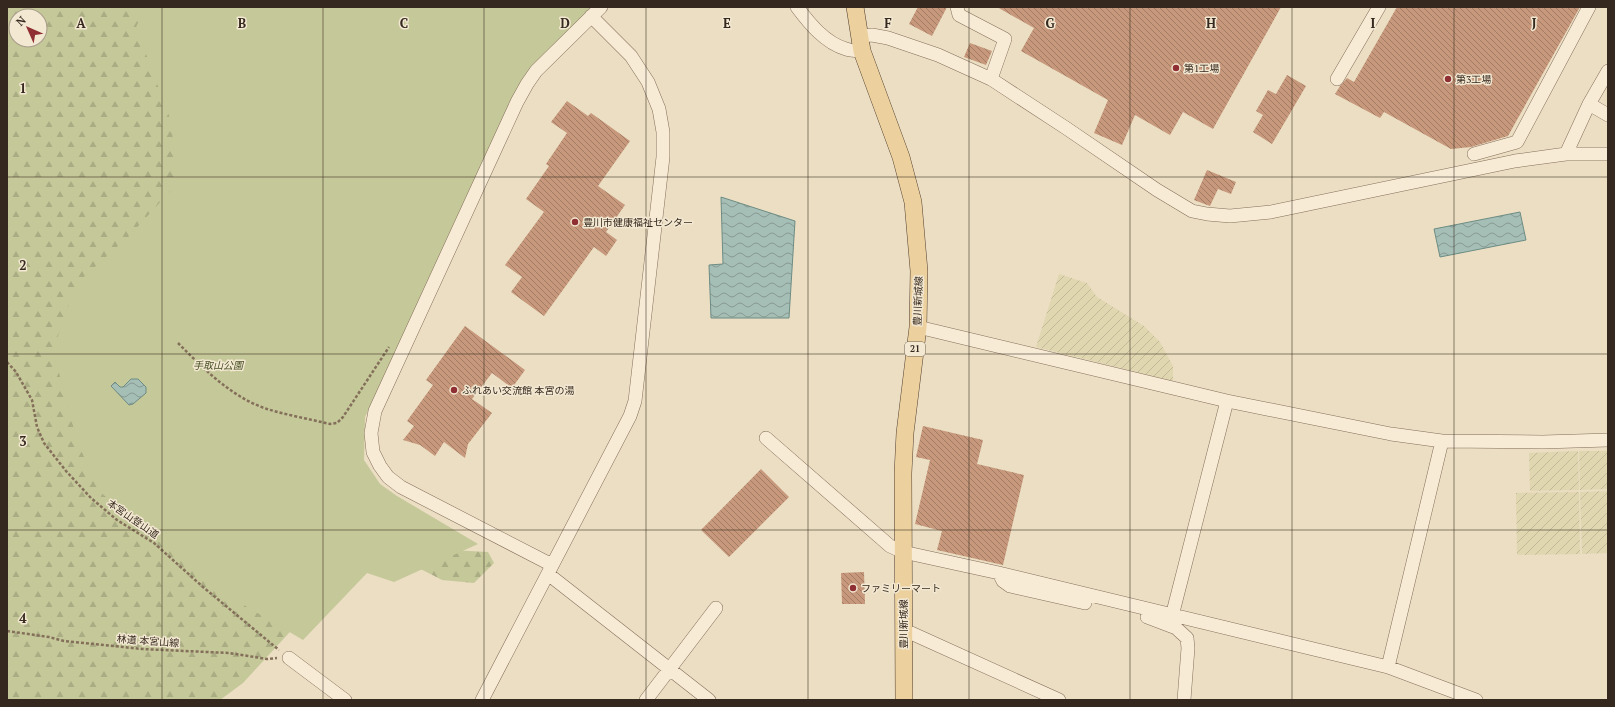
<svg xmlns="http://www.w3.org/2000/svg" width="1615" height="707" viewBox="0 0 1615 707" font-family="'PT Serif','Noto Sans JP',serif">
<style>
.farmland{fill:url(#farmland-furrows)}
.forest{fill:url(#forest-firs);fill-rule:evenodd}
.green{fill:#c5c898}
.water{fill:url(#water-waves);stroke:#6d8c83}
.building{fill:url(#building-back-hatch)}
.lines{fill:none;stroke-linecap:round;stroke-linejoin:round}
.minor-casing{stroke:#846f5b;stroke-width:14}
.major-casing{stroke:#523e2f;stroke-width:18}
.path{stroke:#846f5b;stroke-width:2.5;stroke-dasharray:3 2;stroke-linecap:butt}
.minor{stroke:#f7ebd6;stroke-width:13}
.major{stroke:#ecd09d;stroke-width:17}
.grid{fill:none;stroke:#35281e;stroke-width:1;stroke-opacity:0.55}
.poi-dot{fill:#902f33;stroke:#f3e8d2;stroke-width:1.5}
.labels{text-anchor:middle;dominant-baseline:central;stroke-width:3;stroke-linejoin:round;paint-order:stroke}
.shield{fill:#f3e8d2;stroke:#6e6254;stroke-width:1}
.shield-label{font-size:9px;font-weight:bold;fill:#35281e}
.poi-label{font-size:10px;fill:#35281e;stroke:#f3e8d2;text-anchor:start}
.street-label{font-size:10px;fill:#35281e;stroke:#f3e8d2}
.park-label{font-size:10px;font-style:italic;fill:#475026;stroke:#f3e8d2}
.grid-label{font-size:13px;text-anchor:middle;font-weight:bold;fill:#35281e;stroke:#f3e8d2;stroke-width:3;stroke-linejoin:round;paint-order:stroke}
</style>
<defs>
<pattern id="farmland-furrows" width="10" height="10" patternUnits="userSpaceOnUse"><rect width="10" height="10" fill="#e0d7b1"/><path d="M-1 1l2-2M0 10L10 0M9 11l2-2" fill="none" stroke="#c1b998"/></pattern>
<pattern id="forest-firs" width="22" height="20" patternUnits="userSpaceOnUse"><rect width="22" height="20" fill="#c5c898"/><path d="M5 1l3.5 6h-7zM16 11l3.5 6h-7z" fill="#aaac83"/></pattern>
<pattern id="water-waves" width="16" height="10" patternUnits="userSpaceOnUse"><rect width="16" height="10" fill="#a5beb6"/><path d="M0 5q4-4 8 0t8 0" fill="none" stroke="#879a93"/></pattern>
<pattern id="building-back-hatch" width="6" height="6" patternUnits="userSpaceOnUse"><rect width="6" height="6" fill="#c7987b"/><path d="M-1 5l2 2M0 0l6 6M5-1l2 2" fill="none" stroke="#a27c64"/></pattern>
</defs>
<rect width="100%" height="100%" fill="#ebdec3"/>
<path class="farmland" d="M1059 274 1087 283 1097 297 1144 326 1160 342 1173 366V381L1036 347Z
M1578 451 1579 490 1530 491 1529 453Z
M1579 451H1608V489L1580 490Z
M1608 491V553L1582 554 1580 492Z
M1579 492 1580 554 1517 555 1516 493Z"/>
<path class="forest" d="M7 7H524L448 93 355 452 370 475 450 550 488 552 494 563 474 583 442 580 384 550 299 622 243 683 220 700H7ZM16 16H40V40H16Z"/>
<path class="green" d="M146 7H592L534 65 365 417 364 460 380 484 397 496 478 544 394 582 367 573 303 640 210 585 99 491 77 441 53 350 76 284 129 236 175 186 172 124 136 27Z"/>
<path class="water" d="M721 197 795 221 789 318H711L709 265 723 264Z
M1520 212 1526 240 1440 257 1434 229Z
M131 379H138L146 387V393L133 404 129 405 111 386 115 382 120 387H123Z"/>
<path class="building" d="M918 7H947L932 36 909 24Z
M997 7H1281L1213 129 1183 112 1170 135 1135 115 1122 145 1094 133 1108 100 1021 51 1034 28Z
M1397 7H1580L1508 136 1471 147 1451 149 1384 112 1380 118 1335 94 1340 86 1347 78 1354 82Z
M970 43 992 51 986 65 964 57Z
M1287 75 1306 86 1272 144 1253 132 1263 115 1256 111 1268 90 1276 94Z
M567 101 588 116 591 113 630 141 598 186 625 205 606 232 617 240 606 256 594 247 544 316 511 292 522 277 505 265 544 212 526 199 549 166 546 164 567 133 551 122Z
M1207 170 1236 182 1231 194 1218 189 1210 206 1194 200Z
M465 326 525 370 512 388 492 373 472 399 492 413 468 444 465 458 444 442 435 456 420 445 403 440 414 426 407 421 433 385 426 380Z
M923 426 983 440 977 464 1024 475 1003 565 937 550 942 531 915 524 930 460 916 457Z
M761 469 789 497 729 557 701 530Z
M864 572 865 604H842L841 573Z"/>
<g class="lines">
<g class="minor-casing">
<path id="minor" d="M797 7C809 23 825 43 846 49 851 51 857 50 862 51
M957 7 959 15 1005 39 991 79
M859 36 872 35 888 38 938 55 991 79 1066 128 1157 190 1192 211 1207 214 1230 216 1271 212 1515 161 1566 154H1608
M1337 79 1379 7
M1589 104 1608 115
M1474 154 1517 142 1589 7
M1566 154 1589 104 1608 71
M918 327 1227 401 1391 434 1442 441 1543 442 1608 440
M766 438 890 546 903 552 999 573 1388 667 1476 700
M552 565 401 487 388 477 380 466 373 452 371 433 375 411 517 102 527 84 536 71 601 7
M999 573 1003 581 1010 586 1085 603
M548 574 709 700
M1172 616 1227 401
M1147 617 1176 628 1187 638 1188 648 1184 700
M903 633H911L1059 700
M289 658 345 700
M1388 667 1442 441
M482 700 630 416 635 401 663 157V132L659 109 648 82 631 56 591 16
M646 700 716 608"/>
</g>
<g class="major-casing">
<path id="major" d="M855 7 862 51 901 157 913 202 919 271 918 327 905 433 903 473 904 700"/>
</g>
<path class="path" d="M178 343C204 369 231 397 267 409 287 415 309 419 330 424L337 423 343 417 389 347
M7 362 16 372 32 400 37 427 44 443 66 471 91 498 117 520 154 543 203 587 279 650
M7 631 49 637 64 641 142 649 229 653 267 659 277 658"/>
<use href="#minor" class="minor"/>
<use href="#major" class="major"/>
</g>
<path class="grid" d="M162 7V700M323 7V700M484 7V700M646 7V700M808 7V700M969 7V700M1130 7V700M1292 7V700M1454 7V700M7 177H1608M7 354H1608M7 530H1608"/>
<g class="poi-dot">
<circle cx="1176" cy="68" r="4"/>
<circle cx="1448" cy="79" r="4"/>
<circle cx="575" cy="222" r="4"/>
<circle cx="454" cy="390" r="4"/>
<circle cx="853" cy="588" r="4"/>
</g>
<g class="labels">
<rect class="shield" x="905" y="342" width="20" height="14" rx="3"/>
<g class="shield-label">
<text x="915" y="349">21</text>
</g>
<g class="poi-label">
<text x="1184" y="68">第1工場</text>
<text x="1456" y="79">第3工場</text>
<text x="583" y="222">豊川市健康福祉センター</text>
<text x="462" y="390">ふれあい交流館 本宮の湯</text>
<text x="861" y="588">ファミリーマート</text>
</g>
<g class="street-label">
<text transform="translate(918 301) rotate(-88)">豊川新城線</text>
<text transform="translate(133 519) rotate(35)">本宮山登山道</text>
<text transform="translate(903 624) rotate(-90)">豊川新城線</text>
<text transform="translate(148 641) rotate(4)">林道 本宮山線</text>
</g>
<g class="park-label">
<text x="218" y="365">手取山公園</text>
</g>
</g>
<g class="grid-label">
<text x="81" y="28">A</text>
<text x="242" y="28">B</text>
<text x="404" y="28">C</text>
<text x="565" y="28">D</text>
<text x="727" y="28">E</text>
<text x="888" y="28">F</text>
<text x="1050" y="28">G</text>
<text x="1211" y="28">H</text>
<text x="1373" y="28">I</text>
<text x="1534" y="28">J</text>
<text x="23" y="93">1</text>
<text x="23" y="270">2</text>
<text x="23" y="446">3</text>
<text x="23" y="623">4</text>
</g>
<rect width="1615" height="707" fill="none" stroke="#35281e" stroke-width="16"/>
<g transform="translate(28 28) rotate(315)"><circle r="19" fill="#f3e8d2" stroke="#a79b8a"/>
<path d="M0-3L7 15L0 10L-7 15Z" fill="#902f33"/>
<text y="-6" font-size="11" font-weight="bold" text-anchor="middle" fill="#35281e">N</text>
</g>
</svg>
